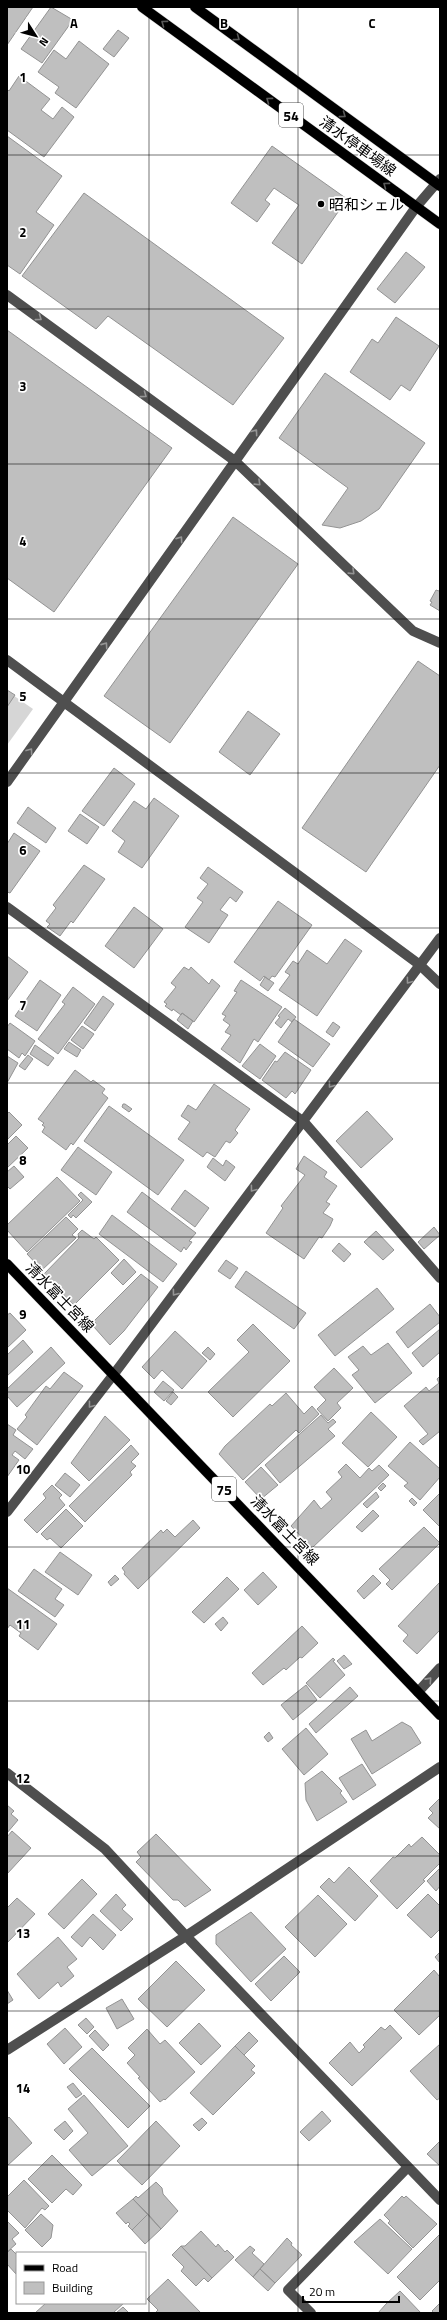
<svg xmlns="http://www.w3.org/2000/svg" width="447" height="2320" viewBox="0 0 447 2320" font-family="'Titillium Web','Noto Sans JP',sans-serif">
<style>
.green{fill:#d6d6d6}
.building{fill:#bfbfbf;stroke:#939393}
.lines{fill:none;stroke-linecap:round;stroke-linejoin:round}
.major-casing{stroke:#dbdbdb;stroke-width:11}
.minor{stroke:#4f4f4f;stroke-width:10}
.major{stroke:#000;stroke-width:10}
.oneway{stroke:#595959}
.oneway2{stroke:#959595}
.grid{fill:none;stroke:#000;stroke-width:1;stroke-opacity:0.55}
.poi-dot{fill:#000;stroke:#fff;stroke-width:1.5}
.labels{text-anchor:middle;dominant-baseline:central;stroke-width:3.5;stroke-linejoin:round;paint-order:stroke}
.shield{fill:#fff;stroke:#4c4c4c;stroke-width:1}
.shield-label{font-size:14px;font-weight:bold;fill:#000}
.street-label{font-size:15px;fill:#000;stroke:#fff}
.poi-label{font-size:15px;fill:#000;stroke:#fff;text-anchor:start}
.grid-label{font-size:13px;text-anchor:middle;font-weight:bold;fill:#000;stroke:#fff;stroke-width:3.5;stroke-linejoin:round;paint-order:stroke}
</style>
<rect width="100%" height="100%" fill="#fff"/>
<path class="green" d="M7 691 33 709 7 745Z"/>
<path class="building" d="M7 7H33L7 45Z
M51 7 73 20 42 63 21 49Z
M118 30 129 38 114 57 103 49Z
M79 41 109 64 76 108 55 93 59 87 38 72 54 50 66 59Z
M19 76 50 99 41 110 53 119 62 107 74 117 44 157 7 130V89L9 91Z
M7 136 62 176 36 212 54 225 20 274 7 265Z
M272 146 347 199 302 264 272 243 299 205 274 188 265 200 270 204 257 222 231 203Z
M84 193 284 338 233 405 108 316 96 329 22 276Z
M406 252 425 267 395 303 377 289Z
M396 317 439 346 410 391 401 385 390 400 350 372 372 339 378 343Z
M7 330 172 448 54 612 7 578Z
M325 373 425 443 379 509 361 521 340 528 322 525 348 488 279 438Z
M233 517 298 564 170 743 104 696Z
M440 589V611L430 605 432 602 430 601 436 590 439 591Z
M418 661 440 676V765L366 872 302 828Z
M7 690 15 695 7 707Z
M248 711 280 734 250 775 219 752Z
M114 768 135 784 104 826 82 811Z
M154 798 179 816 142 868 118 852 125 841 112 831 134 801 146 809Z
M28 807 56 828 46 843 17 823Z
M80 814 99 827 87 844 68 831Z
M14 833 40 851 10 893 7 892V844Z
M84 865 105 879 73 923 71 921 60 936 47 927 50 924 46 921 56 908 53 905Z
M208 867 243 892 236 902 230 897 220 910 228 915 209 943 185 927 203 902 197 898 208 884 200 878Z
M278 901 312 925 275 977 272 976 269 980 264 976 260 981 234 962Z
M134 907 163 929 134 968 105 946Z
M345 939 362 951 317 1016 279 990 290 975 285 972 293 961 298 964 307 950 327 964Z
M7 956 28 972 7 1001Z
M184 967 189 970 191 967 209 984 212 979 220 986 194 1022 182 1013 181 1015 173 1009 172 1011 165 1006 167 1004 164 1002 176 987 171 983Z
M265 977 274 983 268 991 260 985Z
M40 980 61 995 37 1031 15 1016Z
M241 980 282 1007 258 1042 254 1039 240 1063 221 1049 231 1035 225 1032 230 1025 223 1020 226 1016 222 1014 237 992 234 991Z
M73 987 95 1004 58 1054 38 1039 65 1004 62 1002Z
M103 996 114 1004 95 1031 84 1023Z
M285 1008 296 1017 292 1022 288 1019 281 1028 275 1023 280 1017 278 1016Z
M182 1013 193 1021 188 1029 177 1020Z
M294 1019 330 1044 313 1067 278 1042Z
M333 1022 340 1027 333 1037 326 1032Z
M10 1023 35 1041 25 1056 22 1053 19 1058 7 1049V1027Z
M82 1026 94 1034 83 1049 71 1040Z
M69 1042 81 1050 77 1057 64 1049Z
M260 1044 276 1056 260 1079 242 1066Z
M35 1045 54 1058 48 1066 30 1054Z
M285 1052 311 1070 295 1094 292 1091 286 1098 262 1080 275 1061 277 1062Z
M28 1055 33 1059 25 1070 19 1066Z
M7 1056 18 1063 7 1083Z
M75 1070 91 1082 93 1080 105 1089 102 1093 108 1098 73 1145 71 1143 66 1150 42 1132 45 1127 42 1125 44 1123 38 1119Z
M214 1084 250 1109 235 1130 238 1133 230 1143 226 1141 215 1157 207 1152 203 1157 178 1139 190 1122 181 1116 188 1105 196 1110Z
M123 1104H125L132 1109 129 1112 122 1107Z
M109 1106 184 1160 158 1195 84 1141Z
M367 1111 393 1139 361 1168 336 1141Z
M9 1112 22 1125 7 1140V1114Z
M16 1136 28 1148 7 1168V1145Z
M78 1147 112 1172 96 1195 61 1170Z
M304 1156 327 1172 324 1177 337 1186 326 1202 330 1204 323 1213 333 1219 330 1226 322 1238 319 1237 304 1259 266 1233 283 1208 281 1206 305 1175 296 1169Z
M213 1158 223 1166 226 1160 235 1167 225 1181 207 1167Z
M14 1166 24 1177 10 1189 7 1186V1172Z
M57 1177 80 1201 27 1252 7 1230V1225Z
M185 1190 209 1208 195 1227 171 1209Z
M81 1192 92 1202 76 1218 73 1215 71 1218 68 1215 83 1200 78 1195Z
M142 1192 196 1233 189 1241 192 1242 186 1250 184 1247 181 1252 127 1212Z
M112 1215 177 1264 163 1282 99 1234Z
M66 1217 78 1229 72 1235 76 1238 42 1270 27 1254Z
M434 1227 440 1235 424 1249 418 1242Z
M82 1230 94 1239 96 1237 119 1260 74 1305 43 1275 79 1238 78 1234Z
M376 1231 394 1250 383 1260 364 1242Z
M339 1243 351 1254 344 1262 332 1251Z
M124 1259 136 1272 123 1285 111 1273Z
M226 1260 238 1268 230 1279 218 1271Z
M246 1271 306 1313 294 1329 235 1287Z
M141 1274 158 1287 124 1331 110 1345 94 1327 96 1323 94 1321Z
M377 1288 394 1309 335 1356 318 1335Z
M430 1304 440 1317V1322L408 1348 396 1332Z
M10 1313 26 1330 7 1348V1315Z
M253 1324 290 1361 233 1417 208 1392 249 1352 237 1340Z
M440 1329V1352L423 1367 412 1353Z
M175 1331 207 1361 182 1389 162 1370 154 1379 142 1367Z
M23 1340 33 1352 7 1376V1355Z
M388 1343 412 1373 375 1403 352 1375 359 1370 348 1357 363 1346 371 1355Z
M51 1347 65 1363 17 1407 7 1396V1389Z
M208 1347 215 1354 210 1360 202 1353Z
M334 1368 353 1388 337 1403 341 1408 328 1421 317 1409 326 1400 314 1387Z
M64 1372 83 1386 37 1445 17 1429 27 1417 25 1415 46 1386 50 1389Z
M440 1376V1431L423 1445 419 1441 428 1434 404 1406 426 1387 429 1391 439 1383 437 1379Z
M163 1381 174 1390 164 1401 154 1392Z
M173 1392 178 1397 171 1405 166 1401Z
M286 1393 304 1414 312 1406 319 1414 299 1433 296 1430 243 1480 219 1454 225 1446 270 1404 272 1406Z
M371 1412 397 1437 368 1467 342 1443Z
M321 1415 328 1423 333 1419 336 1422 328 1429 335 1436 280 1483 265 1465Z
M105 1416 130 1440 89 1481 71 1463Z
M7 1424 16 1430 13 1435 33 1449 25 1459 15 1451 12 1455 19 1460 7 1477Z
M410 1442 440 1469V1477L420 1500 404 1486 408 1483 388 1466Z
M131 1445 139 1454 131 1462 136 1466 130 1472 132 1475 85 1522 69 1506Z
M346 1464 360 1478 369 1468 372 1471 379 1465 389 1475 312 1548 291 1526 314 1500 321 1509 332 1499 326 1492 342 1477 338 1472Z
M261 1467 278 1485 261 1499 245 1482Z
M65 1473 80 1485 70 1497 55 1485Z
M383 1483 386 1486 381 1491 378 1488Z
M52 1485 62 1495 59 1498 65 1505 37 1533 24 1520 46 1498 43 1494Z
M376 1492 379 1497 367 1508 363 1504Z
M440 1493V1527L423 1510Z
M412 1498 417 1503 414 1506 409 1501Z
M66 1509 83 1526 61 1548 50 1538 47 1540 41 1534Z
M373 1510 379 1516 362 1532 356 1527Z
M193 1520 200 1528 138 1589 124 1574 125 1572 122 1568 161 1530 163 1533 167 1529 175 1537Z
M424 1527 440 1543 392 1590 386 1584 390 1580 379 1569Z
M60 1552 92 1575 78 1595 45 1572Z
M34 1569 62 1589 55 1599 64 1605 55 1617 18 1591Z
M263 1572 277 1587 258 1605 244 1590Z
M115 1575 119 1579 111 1586 108 1582Z
M373 1575 381 1583 364 1599 357 1591Z
M227 1577 239 1589 204 1623 192 1612Z
M440 1582V1630L417 1654 403 1641 408 1635 398 1626Z
M7 1588 57 1624 38 1650 19 1636 21 1633 10 1625 7 1629Z
M223 1617 228 1623 221 1631 215 1624Z
M302 1626 318 1643 302 1658 300 1657 286 1670 284 1668 263 1685 252 1673Z
M344 1655 352 1664 344 1669 337 1661Z
M333 1658 335 1660 333 1661 345 1675 320 1698 306 1683Z
M306 1685 317 1700 293 1720 281 1705Z
M350 1687 358 1696 316 1733 309 1724Z
M402 1722 411 1727 421 1743 372 1774 351 1739 366 1730 372 1741Z
M306 1728 328 1754 304 1775 282 1749Z
M269 1732 273 1738 268 1742 264 1737Z
M362 1764 376 1785 353 1800 339 1778Z
M322 1771 342 1791 340 1793 347 1802 317 1821 306 1800 305 1783Z
M440 1798V1829L428 1818 433 1813 429 1809Z
M7 1805 14 1811 11 1814 18 1820 7 1833Z
M12 1831 31 1848 7 1874V1837Z
M156 1834 211 1890 185 1907 178 1900H173L136 1862 141 1857 137 1852Z
M422 1837 440 1855V1863L423 1880 425 1881 397 1909 370 1881 393 1857 395 1858 409 1844 411 1847Z
M349 1867 378 1896 355 1921 320 1887 329 1878 334 1883Z
M440 1868V1886L436 1891 427 1881Z
M82 1879 97 1894 64 1929 48 1914Z
M116 1894 126 1905 122 1909 133 1919 121 1931 100 1911Z
M428 1894 440 1906V1929L431 1938 407 1915Z
M318 1895 347 1924 315 1957 285 1927Z
M17 1898 35 1914 7 1943V1908Z
M251 1912 286 1949 251 1982 216 1944V1935Z
M93 1914 116 1935 103 1950 90 1937 82 1947 71 1937Z
M58 1937 77 1959 67 1967 74 1976 61 1987 58 1982 39 1999 17 1974Z
M440 1952V1963L435 1957Z
M284 1956 300 1972 271 2001 255 1984Z
M176 1961 205 1990 167 2027 138 1999Z
M434 1970 440 1977V2015L419 2035 394 2010Z
M7 1990 13 2000 7 2004Z
M122 1999 134 2019 117 2029 106 2008Z
M86 2018 94 2027 87 2034 78 2025Z
M199 2023 221 2046 201 2065 179 2043Z
M390 2025 402 2038 352 2086 329 2063 350 2042 359 2053 365 2047 363 2045 381 2027 385 2030Z
M65 2028 82 2047 64 2064 47 2044Z
M147 2029 160 2044 165 2040 195 2072 165 2100 164 2099 160 2102 138 2078 140 2077 127 2063 135 2055 128 2048Z
M95 2030 109 2045 103 2051 89 2036Z
M249 2032 258 2041 244 2055 235 2046Z
M440 2044V2098L437 2100 410 2071Z
M235 2046 255 2066 251 2070 255 2073 213 2115 190 2093Z
M92 2048 150 2106 128 2128 69 2069Z
M73 2083 82 2094 76 2098 67 2087Z
M84 2095 128 2146 92 2176 69 2150 88 2133 68 2109Z
M322 2111 331 2121 309 2141 300 2132Z
M9 2117 32 2143 7 2166V2119Z
M202 2118 207 2123 199 2131 193 2125Z
M65 2121 73 2131 64 2140 54 2130Z
M156 2121 180 2146 142 2185 117 2161Z
M440 2141V2166L427 2154Z
M52 2155 82 2185 73 2195 66 2189 52 2203 28 2179Z
M24 2180 49 2206 45 2210 42 2208 25 2228 7 2210V2197Z
M156 2182 162 2188 163 2194 178 2211 161 2229 133 2199 136 2196 138 2198Z
M402 2196 404 2198 406 2196 437 2224 413 2248 388 2223 390 2221 384 2215Z
M133 2199 148 2214 132 2230 128 2226 130 2224 128 2222 126 2224 116 2213Z
M41 2214 53 2225 51 2238 42 2247 25 2230Z
M148 2214 161 2229 145 2244 132 2230Z
M380 2219 412 2249 388 2274 354 2242Z
M7 2221 19 2233 12 2239 16 2244 7 2252Z
M201 2231 216 2247 218 2244 225 2252 227 2250 234 2257 212 2278 181 2246H185Z
M440 2234V2280L420 2300 397 2277Z
M287 2238 292 2243 291 2245 302 2255 275 2283 260 2269Z
M181 2246 212 2278 208 2282 204 2278 196 2286 181 2271 184 2267 172 2255Z
M250 2246 255 2250 252 2253 264 2264 253 2277 235 2260Z
M11 2249 17 2255 16 2274 7 2264V2253Z
M260 2269 275 2283 268 2291 253 2277Z
M168 2279 201 2313H155L158 2310 147 2299Z
M400 2291 421 2313H378L386 2304Z
M46 2303H124L113 2313H35Z
M440 2303V2313H434L432 2311Z
M123 2307 129 2313H116Z"/>
<g class="lines">
<g class="major-casing">
<path id="major" d="M142 7 440 224
M195 7 440 186
M7 1264 440 1715"/>
</g>
<path class="minor" d="M7 295 235 461 413 631 440 643
M7 660 420 965 440 984
M7 782 416 207 440 179
M7 907 304 1122 440 1278
M7 1512 114 1374 440 938
M418 1692 440 1668
M7 1773 105 1849 186 1936 440 2200
M7 2050 186 1936 440 1767
M311 2313 288 2290 408 2167"/>
<use href="#major" class="major"/>
</g>
<defs><path id="oneway-chevron" d="M-2-3.5L2.5 0L-2 3.5" fill="none" stroke-width="1.6" stroke-linecap="round" stroke-linejoin="round"/></defs>
<g class="oneway">
<use href="#oneway-chevron" transform="translate(164 23) rotate(-144)"/>
<use href="#oneway-chevron" transform="translate(237 38) rotate(36)"/>
<use href="#oneway-chevron" transform="translate(269 100) rotate(-144)"/>
<use href="#oneway-chevron" transform="translate(343 115) rotate(36)"/>
<use href="#oneway-chevron" transform="translate(386 185) rotate(-144)"/>
</g>
<g class="oneway2">
<use href="#oneway-chevron" transform="translate(39 318) rotate(36)"/>
<use href="#oneway-chevron" transform="translate(144 395) rotate(36)"/>
<use href="#oneway-chevron" transform="translate(255 432) rotate(-54)"/>
<use href="#oneway-chevron" transform="translate(258 483) rotate(44)"/>
<use href="#oneway-chevron" transform="translate(180 539) rotate(-55)"/>
<use href="#oneway-chevron" transform="translate(352 572) rotate(44)"/>
<use href="#oneway-chevron" transform="translate(105 645) rotate(-55)"/>
<use href="#oneway-chevron" transform="translate(30 751) rotate(-54)"/>
<use href="#oneway-chevron" transform="translate(409 981) rotate(127)"/>
<use href="#oneway-chevron" transform="translate(331 1085) rotate(127)"/>
<use href="#oneway-chevron" transform="translate(253 1189) rotate(127)"/>
<use href="#oneway-chevron" transform="translate(175 1293) rotate(127)"/>
<use href="#oneway-chevron" transform="translate(91 1405) rotate(128)"/>
<use href="#oneway-chevron" transform="translate(429 1680) rotate(-48)"/>
</g>
<path class="grid" d="M149 7V2313M298 7V2313M7 155H440M7 309H440M7 464H440M7 619H440M7 773H440M7 928H440M7 1083H440M7 1237H440M7 1392H440M7 1547H440M7 1701H440M7 1856H440M7 2011H440M7 2165H440"/>
<circle class="poi-dot" cx="321" cy="204" r="4"/>
<g class="labels">
<g class="shield">
<rect x="279" y="103" width="24" height="24" rx="3"/>
<rect x="212" y="1477" width="24" height="24" rx="3"/>
</g>
<g class="shield-label">
<text x="291" y="115">54</text>
<text x="224" y="1489">75</text>
</g>
<g class="street-label">
<text transform="translate(358 146) rotate(36)">清水停車場線</text>
<text transform="translate(60 1297) rotate(46)">清水富士宮線</text>
<text transform="translate(285 1530) rotate(46)">清水富士宮線</text>
</g>
<g class="poi-label">
<text x="329" y="204">昭和シェル</text>
</g>
</g>
<g class="grid-label">
<text x="74" y="28">A</text>
<text x="224" y="28">B</text>
<text x="372" y="28">C</text>
<text x="23" y="82">1</text>
<text x="23" y="237">2</text>
<text x="23" y="391">3</text>
<text x="23" y="546">4</text>
<text x="23" y="701">5</text>
<text x="23" y="855">6</text>
<text x="23" y="1010">7</text>
<text x="23" y="1165">8</text>
<text x="23" y="1319">9</text>
<text x="23" y="1474">10</text>
<text x="23" y="1629">11</text>
<text x="23" y="1783">12</text>
<text x="23" y="1938">13</text>
<text x="23" y="2093">14</text>
</g>
<rect width="447" height="2320" fill="none" stroke="#000000" stroke-width="16"/>
<rect x="16" y="2252" width="130" height="52" fill="#ffffff" stroke="#999999"/>
<rect x="24" y="2265" width="20" height="6" fill="#000000" stroke="#999999"/>
<text x="52" y="2272" font-size="12" fill="#000000">Road</text>
<rect x="24" y="2282" width="20" height="12" fill="#bfbfbf" stroke="#999999"/>
<text x="52" y="2292" font-size="12" fill="#000000">Building</text>
<g transform="translate(36 36) rotate(126)" stroke="#ffffff" stroke-width="3" paint-order="stroke">
<path d="M0-3L7 15L0 10L-7 15Z" fill="#000000"/>
<text y="-6" font-size="11" font-weight="bold" text-anchor="middle" fill="#000000">N</text>
</g>
<path d="M303 2296v6h96v-6" fill="none" stroke="#000000" stroke-width="2"/>
<text x="309" y="2296" font-size="12" fill="#000000" stroke="#ffffff" stroke-width="3" paint-order="stroke">20 m</text>
</svg>
